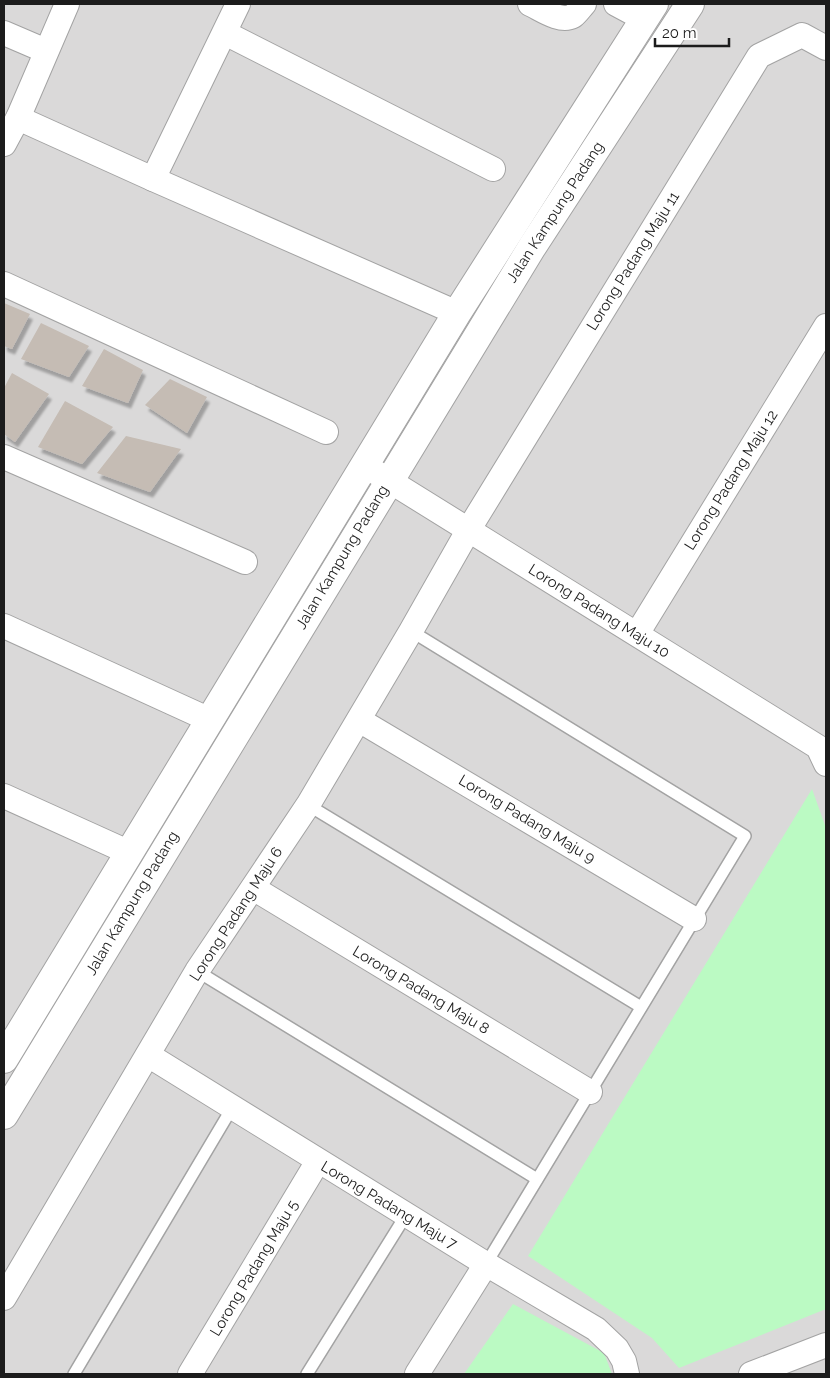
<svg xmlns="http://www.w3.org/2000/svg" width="830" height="1378" font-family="Raleway,sans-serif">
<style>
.residential{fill:#dad9d9}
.park{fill:#bbfac3}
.building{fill:#c5bcb4;filter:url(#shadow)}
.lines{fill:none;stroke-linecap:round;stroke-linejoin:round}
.service-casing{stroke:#a3a3a3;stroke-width:14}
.minor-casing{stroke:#a3a3a3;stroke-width:26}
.tertiary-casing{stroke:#a3a3a3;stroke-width:30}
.service{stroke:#fff;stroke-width:11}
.minor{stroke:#fff;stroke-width:24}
.tertiary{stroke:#fff;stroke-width:28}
.labels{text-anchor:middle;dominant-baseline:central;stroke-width:4;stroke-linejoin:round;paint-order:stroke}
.street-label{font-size:15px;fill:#1c1c1c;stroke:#fff}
</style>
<defs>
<filter id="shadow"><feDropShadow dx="3" dy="5.5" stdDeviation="1" flood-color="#0004"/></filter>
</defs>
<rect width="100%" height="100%" fill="#eeeae1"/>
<rect class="residential" x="4" y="4" width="822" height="1370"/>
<g class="park">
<polygon points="812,789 826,828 826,1309 679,1368 652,1338 528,1256"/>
<polygon points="513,1304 604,1353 612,1374 464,1374"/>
</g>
<g class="building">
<polygon points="4,303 30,314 12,349 4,346"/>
<polygon points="41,323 89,346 69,377 21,359"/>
<polygon points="104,349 143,370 128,403 82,386"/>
<polygon points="12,373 49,394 15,442 4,434 4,388"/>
<polygon points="170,379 207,397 187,433 145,405"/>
<polygon points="65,401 113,427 82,464 38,447"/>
<polygon points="126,436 181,449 150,492 97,473"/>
</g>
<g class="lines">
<defs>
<g id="service">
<polyline points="411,631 745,836 486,1264"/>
<polyline points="308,805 641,1007"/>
<polyline points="197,971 537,1179"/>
<polyline points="74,1374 232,1108"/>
<polyline points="307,1374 406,1215"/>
</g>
<g id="minor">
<path d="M530,4C541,9 560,23 573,16C577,13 581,7 584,4"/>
<polyline points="616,4 644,19"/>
<polyline points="4,33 46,51"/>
<polyline points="225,33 493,169"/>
<polyline points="18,118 153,179 457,313"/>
<polyline points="4,144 18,118 67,4"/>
<polyline points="153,179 238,4"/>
<polyline points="4,284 326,432"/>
<polyline points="4,457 245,562"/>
<polyline points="364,465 818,747 826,764"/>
<polyline points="4,626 210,720"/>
<polyline points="637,634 826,326"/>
<polyline points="359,720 694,919"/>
<polyline points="4,796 130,853"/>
<polyline points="253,888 590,1092"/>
<polyline points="148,1055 486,1264 596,1329 617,1349 624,1361 627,1374"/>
<polyline points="4,1298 197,971 308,805 411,631 469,529 759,56 802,35 826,48"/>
<polyline points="190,1374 318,1161"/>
<polyline points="417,1374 486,1264"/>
<polyline points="751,1374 826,1345"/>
</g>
<g id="tertiary">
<polyline points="4,1059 457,313 654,4"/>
<polyline points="4,1115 532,247 690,4"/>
</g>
</defs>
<use href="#service" class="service-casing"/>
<use href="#minor" class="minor-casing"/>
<use href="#tertiary" class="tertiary-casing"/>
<use href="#service" class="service"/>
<use href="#minor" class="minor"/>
<use href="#tertiary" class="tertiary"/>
</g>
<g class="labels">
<g class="street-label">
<text transform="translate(555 212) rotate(-57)">Jalan Kampung Padang</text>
<text transform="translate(633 261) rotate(-58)">Lorong Padang Maju 11</text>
<text transform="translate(731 480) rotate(-58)">Lorong Padang Maju 12</text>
<text transform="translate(342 557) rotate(-59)">Jalan Kampung Padang</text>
<text transform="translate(599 611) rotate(32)">Lorong Padang Maju 10</text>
<text transform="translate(527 819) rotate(31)">Lorong Padang Maju 9</text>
<text transform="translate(132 903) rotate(-59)">Jalan Kampung Padang</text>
<text transform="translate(236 914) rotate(-57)">Lorong Padang Maju 6</text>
<text transform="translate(421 990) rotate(31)">Lorong Padang Maju 8</text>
<text transform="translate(389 1205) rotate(31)">Lorong Padang Maju 7</text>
<text transform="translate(254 1268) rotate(-59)">Lorong Padang Maju 5</text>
</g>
</g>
<rect width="830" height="1378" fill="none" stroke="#1c1c1c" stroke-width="10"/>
<path d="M655 38v8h74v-8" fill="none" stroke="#1c1c1c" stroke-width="2.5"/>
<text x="662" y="38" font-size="15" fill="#1c1c1c" stroke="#ffffff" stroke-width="4" paint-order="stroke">20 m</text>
</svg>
